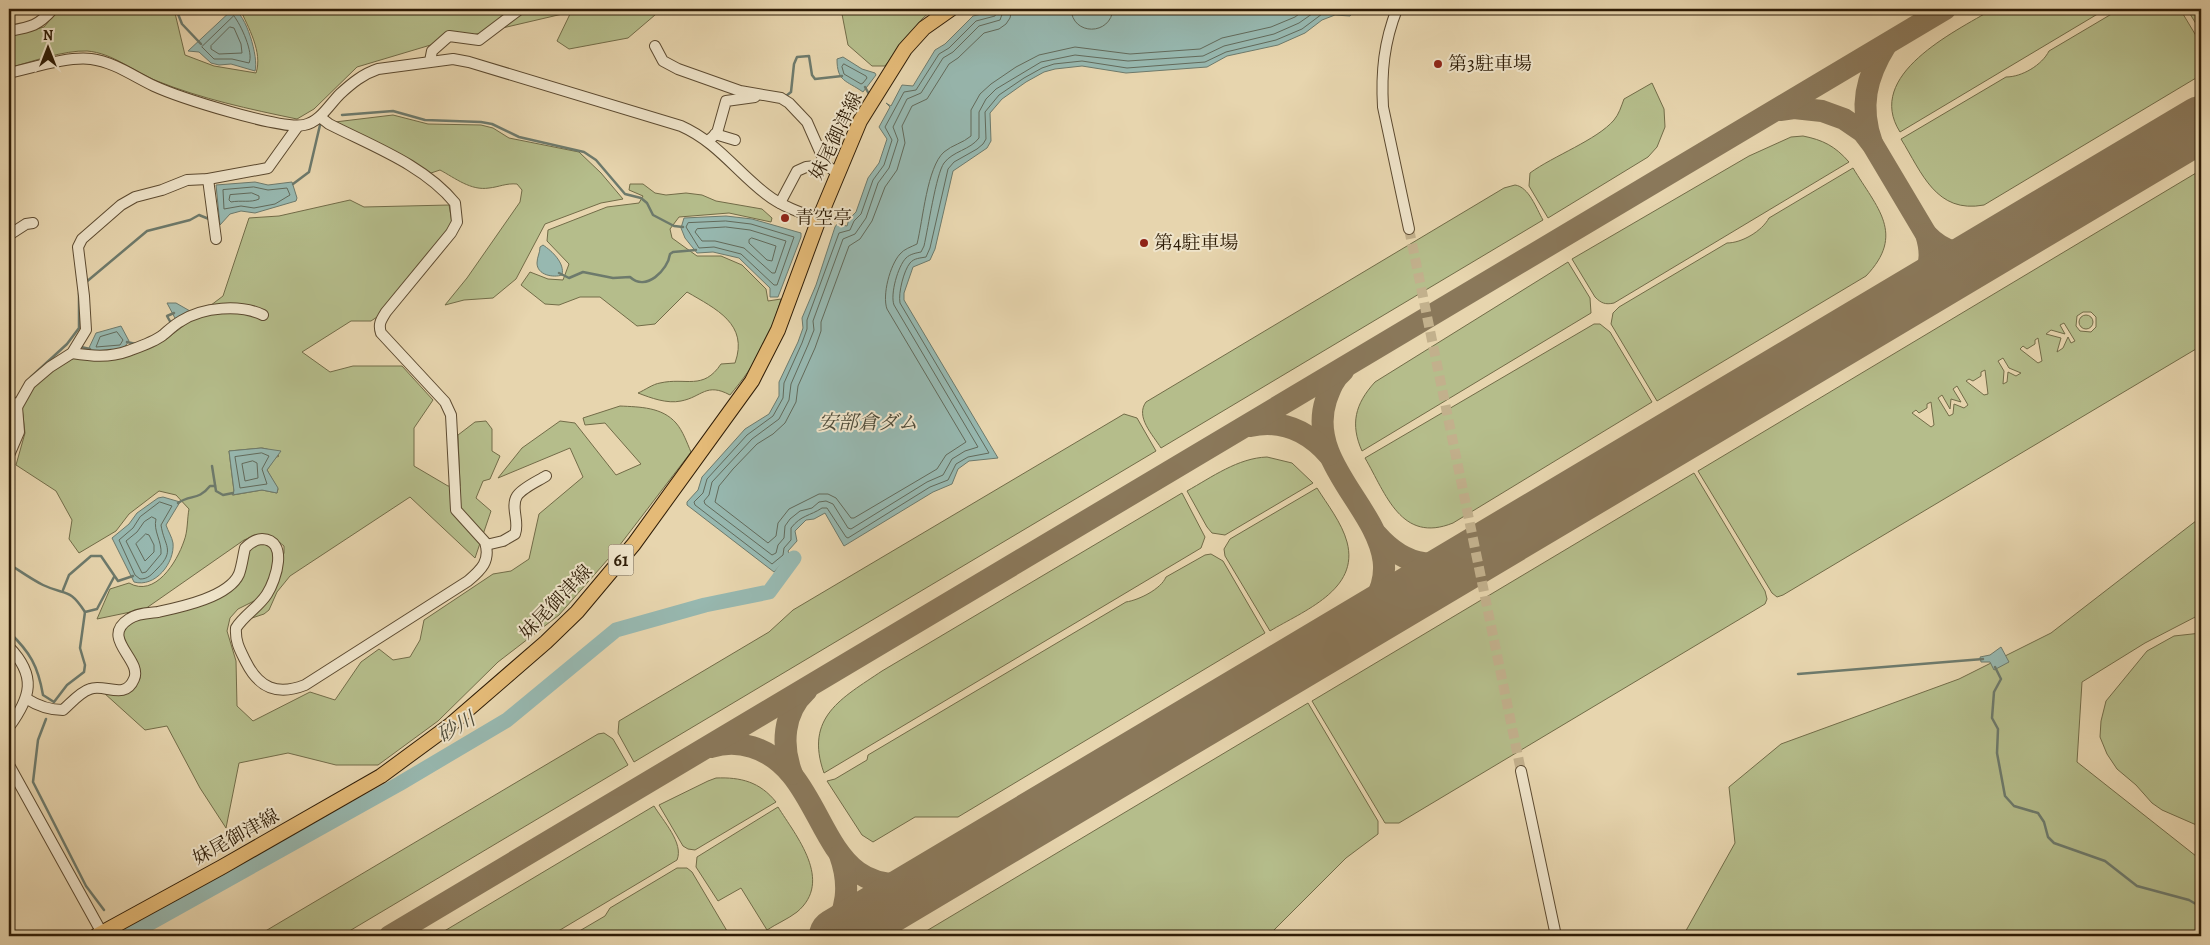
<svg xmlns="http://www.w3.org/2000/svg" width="2210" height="945" font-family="Alegreya,'Noto Serif JP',serif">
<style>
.green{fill:#b5bd8b;stroke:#726c48;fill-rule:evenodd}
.water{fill:#97b8b0;stroke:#6d7a6c}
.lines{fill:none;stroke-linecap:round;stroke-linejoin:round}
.shore{stroke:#626a5b;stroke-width:1}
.stream{stroke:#6d7a6c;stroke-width:2.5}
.river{stroke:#97b8b0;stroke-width:15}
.taxiway{stroke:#8a785a;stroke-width:22}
.runway{stroke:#8a785a;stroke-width:56}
.minor-tunnel{stroke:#c2b08c;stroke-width:10;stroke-dasharray:10 5;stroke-linecap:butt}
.minor-casing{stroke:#5c4a30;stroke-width:12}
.major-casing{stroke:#2e1c06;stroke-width:16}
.minor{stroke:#efe4ca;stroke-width:10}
.major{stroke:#e4ba77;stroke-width:14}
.poi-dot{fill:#8f2418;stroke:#efe4ca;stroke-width:2}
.labels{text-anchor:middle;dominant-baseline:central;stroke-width:4;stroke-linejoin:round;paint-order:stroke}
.shield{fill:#efe4ca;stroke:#685841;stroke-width:1}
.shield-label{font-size:18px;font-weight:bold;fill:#2e1c06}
.poi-label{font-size:19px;fill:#2e1c06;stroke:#efe4ca;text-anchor:start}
.street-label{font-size:19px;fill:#2e1c06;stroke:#efe4ca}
.water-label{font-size:20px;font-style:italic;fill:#4e4b39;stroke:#efe4ca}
</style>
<rect width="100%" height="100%" fill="#e7d5ae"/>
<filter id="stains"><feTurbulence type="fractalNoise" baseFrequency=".004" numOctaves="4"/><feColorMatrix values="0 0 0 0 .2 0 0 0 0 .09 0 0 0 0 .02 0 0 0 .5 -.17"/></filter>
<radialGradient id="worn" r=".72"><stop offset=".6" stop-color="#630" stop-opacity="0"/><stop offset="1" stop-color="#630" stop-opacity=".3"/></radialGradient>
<g class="green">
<path d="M59,9H174L185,55L214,66L256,73C263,52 248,27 240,9H662L628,38L569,49L557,41L571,12L434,44L357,67L314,109L297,119C249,109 202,99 157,81C134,72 113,53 87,51C65,50 30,62 9,68V36L44,27Z"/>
<polygon points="841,9 933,9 922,19 885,66 872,66 848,45"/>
<path d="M1993,9H2106L1900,132C1864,75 1954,32 1993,9Z"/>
<path d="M2120,9H2180L2201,44V75L1984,205C1936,214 1922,173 1901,139L2006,77C2022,77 2042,65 2049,51Z"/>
<polygon points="2187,9 2201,9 2201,32"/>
<path d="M1652,83L1664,109L1665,127L1657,147L1648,157L1548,218L1529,186L1530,173C1553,156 1597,140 1614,120C1619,114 1621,107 1624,99Z"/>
<path d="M393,115L428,124L481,125L493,128L509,138L579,152L601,173L623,199L601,203L545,224L516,279L493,298L464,300L445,305L467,278L520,202L522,190L517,184C506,183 499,187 489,188C471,191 455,178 440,170L431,173L401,156L335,122Z"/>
<path d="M1803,136C1823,140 1835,146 1849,162L1614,303C1605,305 1601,303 1595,297L1572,259L1749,156L1791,137Z"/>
<path d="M1853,168C1877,208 1906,234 1866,276L1657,401L1611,324L1613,313L1619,307L1727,243C1742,243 1762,231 1769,218Z"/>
<path d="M2201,170V346L1783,595L1777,597L1772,593L1698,471ZM2083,312H2091L2096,317V327L2091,332L2080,331L2076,326L2077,316ZM2064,323L2075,341L2071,343L2068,337L2063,348L2057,352L2061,338L2046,334L2051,330L2065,334L2060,325ZM2038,338L2042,361L2038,363L2020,349L2023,346L2027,349L2035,344V340ZM2003,358L2009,368L2021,373L2016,376L2008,372L2007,382L2003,384L2004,371L1998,361ZM1985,370L1988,394L1984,395L1966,381L1969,379L1973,381L1981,376V372ZM1957,386L1968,405L1964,408L1954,404L1953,414L1949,416L1938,398L1942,395L1950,409L1951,399L1961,402L1953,389ZM1931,402L1934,425L1931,427L1912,413L1916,410L1919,413L1927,408V404Z"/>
<path d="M630,184H643L655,193L666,195L686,193L702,195L716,201L762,209L772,218L771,222L729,213L679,217L670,229L672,238L697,256H721L742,265L766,289L768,301L781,299C770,339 756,364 730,395C706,382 702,397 681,401C667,404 651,398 638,393C645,390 653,384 660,383C686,377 703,391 721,364L735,363C749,324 716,309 687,292L655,324L637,326L600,297H580L559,305L545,304L521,285L530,272L548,279L563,280L569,264L547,241L548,230L607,207L639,203L643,196L629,190Z"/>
<path d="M1515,185C1529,187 1536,208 1543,220L1161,448C1153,435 1135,417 1146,402L1504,188Z"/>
<path d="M350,200L364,207L449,205L452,222L446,233L380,315L371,321H351L302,352L330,372L353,366H402L433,400L414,428V466L448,486H460L458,435L475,422L486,421L492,429V451L500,456L490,479L483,481L476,498L491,511L475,558L410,497L290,576L277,592L269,610L264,614L246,620L259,608L284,553V546C270,534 261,533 244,540L145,609L97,619L110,589L129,583C155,598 177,562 184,541C188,531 187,519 189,509L176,495L159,491L129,514L116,531L79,553L69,539L72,520L56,491L16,465L25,433L22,407L35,384L52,371L74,358L165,340L223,296L249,218L279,216ZM262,448L267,449L279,456L275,458L267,470L278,489L277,493L262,490L233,495L234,491L229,451Z"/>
<path d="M1568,262L1590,298L1591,313L1362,451C1350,424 1355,404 1375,382Z"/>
<circle cx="2086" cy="322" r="7"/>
<path d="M1594,324H1600L1610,332L1652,402L1453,523C1401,544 1386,494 1365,458Z"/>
<path d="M620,406C640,407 662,407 676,423C683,431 687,443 691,452L616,550L559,615L498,662L438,721L378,765H336L288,753L239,763L226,828L200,788L167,726L145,730L104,693L134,683L122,633L130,621L230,588L247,550L264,542L275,552L269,583L258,599L238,609L230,618L227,631L236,661L237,706L253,721L310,692L335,700L361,662L379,649L393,660L410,657L420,640L424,620L493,574L511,571L529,559L539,514L583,477L570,448L498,478L522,448L560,421L575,423L616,475L641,464L605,423L585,425L583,418Z"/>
<polygon points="1124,414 1137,418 1156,451 634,762 618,733 619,721 769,632 793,610"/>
<path d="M1267,457L1292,463L1313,483L1225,535L1212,533L1207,527L1187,491C1212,477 1238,458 1267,457Z"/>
<polygon points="1694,473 1765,591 1767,599 1765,604 1399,823 1385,823 1312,701"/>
<path d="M1317,488C1327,504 1342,523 1347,542C1360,590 1303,611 1270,631L1225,556L1224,549L1230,539Z"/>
<path d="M1182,493L1205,537L1201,548L824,773C804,717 842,698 882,671Z"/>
<polygon points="2201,517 2201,614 2145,643 2082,682 2077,762 2201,860 2201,936 1683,936 1735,843 1729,787 1781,744 1959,679 2051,633"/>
<path d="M1211,554L1223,561L1265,633L958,817H915L873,842L862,835L827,781L835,779L867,760L868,755L1126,602C1139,600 1161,589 1166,577L1205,555Z"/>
<polygon points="2201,633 2201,827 2162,810 2152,803 2136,785 2117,769 2107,754 2100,737 2101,721 2106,701 2147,651 2174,636"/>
<polygon points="1308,703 1378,821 1378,834 1346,858 1268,936 918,936"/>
<polygon points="604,733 613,739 628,765 341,936 257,936 598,734"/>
<path d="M716,778C741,777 760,782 776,802L695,850L688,849L683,846L659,805L708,781Z"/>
<path d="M654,806C663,821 684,843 677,860L550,936H436Z"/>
<path d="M778,807C796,836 834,881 797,912C788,919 776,924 767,930L741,888L718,901L696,867L697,857Z"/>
<polygon points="677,868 687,868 692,872 730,936 564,936 576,933 605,916 610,908"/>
</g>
<g class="water">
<path d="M233,9C246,13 259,58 255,71L231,64L219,65L211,63L199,52L188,51Z"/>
<polygon points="1003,9 1082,9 1091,11 1109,9 1355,9 1350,16 1335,15 1322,20 1305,33 1278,45 1227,56 1207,67 1126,73 1082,66 1055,69 1044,72 1026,82 1002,99 990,113 991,141 987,148 953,171 935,249 930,260 913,267 904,293 904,300 998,458 969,461 958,469 952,484 933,492 844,546 825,513 814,519 806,520 795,531 797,541 788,551 790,555 774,572 687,505 687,502 698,490 702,477 745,429 769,414 779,396 779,382 798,342 803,328 802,318 816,285 835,227 837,224 847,226 849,219 856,212 868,178 879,163 887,139 879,127 890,107 886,103 891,106 902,85 913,86 935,50 945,44 973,16"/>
<path d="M843,57L862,69L875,73L876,75L863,92C846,80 837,82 837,59Z"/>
<polygon points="255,182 268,185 292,182 297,198 296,201 255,213 241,211 230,214 220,225 216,185"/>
<polygon points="726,216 752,219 801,233 801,237 778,297 770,297 770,288 739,258 713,252 697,253 685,238 681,228 684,218"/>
<path d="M543,245C552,251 565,263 562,275C553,278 537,275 537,263C537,257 540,253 540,247Z"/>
<polygon points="167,303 176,303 190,311 176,320"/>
<polygon points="121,326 129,341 123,349 92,352 88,350 96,333"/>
<polygon points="261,448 281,451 267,470 278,488 277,493 262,490 232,495 234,491 229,451"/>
<path d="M163,497L180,502L166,525C168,531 172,537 173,543C175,563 155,588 134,582L112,538L129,524L137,513L158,498Z"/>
<polygon points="2001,647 2009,662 1994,670 1990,662 1981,662 1980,657 1990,655"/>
</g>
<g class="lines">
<g class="shore">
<path d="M998,9L995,16L976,21L949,48L939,54L916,90L904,92L885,127L892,140L884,165L873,180L861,214L854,221L850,230L839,233L807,320V329L802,343L784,383L783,398L773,416L747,435L707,479L703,493L694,502L695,505L772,564L783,555L784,548L791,540V528C801,515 810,516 822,508H827L846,537L848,538L930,487L948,480L956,464L968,457L989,453L900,303C898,293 904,270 910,263C914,258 921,258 926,257L930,248L948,169L954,162L977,149L983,144L986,139L985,112L999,95L1024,78L1042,68L1054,64L1082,61L1127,68L1205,62L1226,52L1276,40L1302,29L1322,14L1333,10L1347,11L1349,9"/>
<path d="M1004,9L1000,20L979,26L953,52L943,58L921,93L907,99L893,127L898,140L889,168L878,183L866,218L855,234L843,239L813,321L814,330L808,345L791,384L789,400L779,419L752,439L712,482L709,495L704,501L705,504L772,555L776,553L778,545L784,538L785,526L790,519L800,511L812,508L819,502L826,501L833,504L848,528L851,529L927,482L943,475L952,459L965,451L978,447L894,305C890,294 898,266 906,258C910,254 916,253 921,252L924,246C928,229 936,174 944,163C953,151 970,150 979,138V112L986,99L996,89L1041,62L1075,55L1128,61L1203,56L1224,46L1274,34L1299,23L1319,9"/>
<path d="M1012,9L1010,18L1006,24L999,29L984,33L958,58L949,64L927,99L912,106L902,126L905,143L897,170L885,187L872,221L860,239L849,246L821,322V331L815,348L798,386L796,402L785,423L773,434L757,444L733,469L719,486L715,502L768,543L776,536L778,523L789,509L819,494H828L836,498L851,518H854L937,469L946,455L966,442L887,309C882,295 890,265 900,254C904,249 911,247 917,244C923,220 927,167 944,152C952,145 963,143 971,136V110L980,94L991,84L1016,67L1039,55L1075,47L1130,54L1200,49L1222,38L1271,27L1295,17L1306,9"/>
<path d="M1071,9C1072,36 1111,36 1113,9"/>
<path d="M234,16C241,25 254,53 249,63L232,59H214L202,47Z"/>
<polygon points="230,27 234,28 241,44 242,53 219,54 211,49 211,46"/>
<polygon points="844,64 866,76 867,78 863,83 861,84 844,74 842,67"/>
<polygon points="254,187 268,190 287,188 290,195 275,204 254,208 241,206 224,209 223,190"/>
<path d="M252,193L259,196V199C251,203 241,200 231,202L229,200L230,195Z"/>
<polygon points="726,221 751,224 794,237 777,285 774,285 741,254 714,247 699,248 686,227 688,223"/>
<polygon points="726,227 750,230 786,241 775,273 772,273 744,248 715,241 702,241 695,232 697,229"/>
<polygon points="752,238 776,246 772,261 767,260 749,243 749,240"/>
<polygon points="117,332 123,340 120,345 96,347 100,337"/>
<polygon points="262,453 269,456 262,469 267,484 240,488 235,457"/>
<polygon points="253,461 257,463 258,478 245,481 242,464"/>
<path d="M160,502L172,506L161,525C164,546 176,550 157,569C151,575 148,579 140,579L135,575L119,540L133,528L140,517Z"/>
<path d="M152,517L156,519C153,531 162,541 161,554L146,572L142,573L126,541L137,532L144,522Z"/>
<polygon points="146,534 149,535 154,545 154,552 145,561 136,544"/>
</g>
<g class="stream">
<polyline points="176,9 182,24 201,44"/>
<polyline points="865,87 869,94"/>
<polyline points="786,96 791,92 794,64 797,57 809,56 812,75 815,79 842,76"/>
<polyline points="342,115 393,111 425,120 481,122 492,124 519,137 584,152 596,160 625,194 641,198 647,203 653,215 674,226 683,227"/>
<polyline points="293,184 309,172 320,125"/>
<path d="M559,273L569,278L583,272L613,278L630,277C646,292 668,270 670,254L673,252L696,250"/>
<polyline points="85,283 147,231 190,220 199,215 209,219"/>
<polyline points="171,323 167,316 174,313"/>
<polyline points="127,342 136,344"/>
<polyline points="81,347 90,349"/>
<polyline points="31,377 67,344 79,328 79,293"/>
<polyline points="212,466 216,491 223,495 233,493"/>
<path d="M178,503C191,494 198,501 210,486H215"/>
<path d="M9,564C20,571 31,579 43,585C66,596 69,587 85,612"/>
<polyline points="63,590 69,575 91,556 101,556 118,581 133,576"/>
<path d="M9,632C30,652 38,666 43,695L54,702L67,685L84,672L85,665L80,648L85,612L97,609L114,577"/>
<polyline points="1995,667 2001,679 1994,692 1992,718 1998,729 1997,753 2005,796 2014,806 2038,813 2044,822 2048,837 2054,843 2105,861 2137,886 2189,900 2201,907"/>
<polyline points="1798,674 1983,659"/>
<polyline points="46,719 38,740 33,782 86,886 104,910"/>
<polyline points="124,935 126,936"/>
</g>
<polyline class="river" points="127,936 399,784 507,720 616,630 705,605 769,592 794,558"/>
<g class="taxiway">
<path d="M1780,110L1794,108L1822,111L1844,119L1863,132L1873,145L1926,234C1936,265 1925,284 1901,303"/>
<path d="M1872,143C1859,107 1866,77 1886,45"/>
<path d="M1926,234C1944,253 1963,257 1988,250"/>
<path d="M1343,371C1334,378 1330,389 1326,400C1298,486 1450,542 1349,632"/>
<path d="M1250,426C1282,419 1308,431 1329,455"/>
<path d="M1377,535C1407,569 1438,570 1479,554"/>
<path d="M711,747C724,743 739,743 752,747C835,772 812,916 934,878"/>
<path d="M792,774C781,746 783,712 806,691"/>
<polyline points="390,936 1945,9"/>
<path d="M828,936C849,913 850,883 840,855"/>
</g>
<polyline class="runway" points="837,936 2201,124"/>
<polyline class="minor-tunnel" points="1409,229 1521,771"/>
<defs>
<g id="minor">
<path d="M1397,9C1384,42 1381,72 1383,107L1409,229"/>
<path d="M9,31C31,27 38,26 53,9"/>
<polyline points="655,46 663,61 678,69 740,91 781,98 789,103 807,122 826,165 837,173"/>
<polyline points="430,61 432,51 449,36 479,40 520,9"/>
<path d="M9,73C32,68 68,56 91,59C114,62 133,76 154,86C178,97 280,130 304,125C320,122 329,105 340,94C352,83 363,74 378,69L453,59L469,62L681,126C717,142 736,171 766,194C781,206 801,213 819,219"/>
<polyline points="715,134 735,140"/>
<polyline points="708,141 717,133 726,101 755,97"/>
<polyline points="208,179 216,239"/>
<polyline points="780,203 797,171 806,167 826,165"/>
<polyline points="9,235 26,224 33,223"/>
<polyline points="9,282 9,306"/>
<path d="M72,353C91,356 109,358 128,351C139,347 154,342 163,335C169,330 175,324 181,321C203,307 240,304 263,315"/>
<polyline points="9,399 17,407 19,432 9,455"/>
<polyline points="17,407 30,384 50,367 72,353 86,330 84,296 78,247 82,239 121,205 135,197 162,190 187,180 208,179 268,168 298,126"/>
<path d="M486,545L503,541L515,534C520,522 510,507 517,496C522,488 538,481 546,476"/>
<path d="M9,647C37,676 31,697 9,727"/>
<path d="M27,699C38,706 49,710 63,710C71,703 80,692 90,689C104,683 125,701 134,679C143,660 99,638 129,619C137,613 150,613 158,612C181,607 229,597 239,574C242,566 243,556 245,548C250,543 255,539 262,539C289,540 276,580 267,594C259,607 244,615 236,628C235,642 240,650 246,662C259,688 277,696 305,685L468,581C481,570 491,561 485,542L456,510L451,415L445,402L381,333C378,324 381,320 386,312L451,233L457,222L455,203C424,165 372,146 329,124L320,117"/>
<polyline points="9,765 102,933"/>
<polyline points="1521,771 1556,936"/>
</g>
<polyline id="major" points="96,936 222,867 381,776 449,726 546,642 577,612 634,544 752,381 778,330 819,219 860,121 905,49 924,28 951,9"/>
</defs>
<use href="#minor" class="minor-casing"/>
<use href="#major" class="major-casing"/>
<use href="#minor" class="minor"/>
<use href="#major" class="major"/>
</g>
<g class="poi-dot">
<circle cx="1438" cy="64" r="5"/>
<circle cx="785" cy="218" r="5"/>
<circle cx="1144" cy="243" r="5"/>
</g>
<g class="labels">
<rect class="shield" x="608.5" y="544.5" width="25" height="31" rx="4"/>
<g class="shield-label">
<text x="621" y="560">61</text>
</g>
<g class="poi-label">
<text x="1448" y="64">第3駐車場</text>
<text x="795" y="218">青空亭</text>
<text x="1154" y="243">第4駐車場</text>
</g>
<g class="street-label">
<text transform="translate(836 136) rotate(-64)">妹尾御津線</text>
<text transform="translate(556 602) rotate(-46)">妹尾御津線</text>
<text transform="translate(236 837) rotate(-29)">妹尾御津線</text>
</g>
<g class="water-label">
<text x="868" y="422">安部倉ダム</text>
<text transform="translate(456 727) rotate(-30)">砂川</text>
</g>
</g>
<rect width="2210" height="945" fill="none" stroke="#e7d5ae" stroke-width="30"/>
<rect x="10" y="10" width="2190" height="925" fill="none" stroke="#2e1c06" stroke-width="2.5"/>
<rect x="15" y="15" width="2180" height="915" fill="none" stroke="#2e1c06"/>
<g transform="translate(48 48)" stroke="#efe4ca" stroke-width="4" paint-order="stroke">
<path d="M0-4L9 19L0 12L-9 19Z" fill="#2e1c06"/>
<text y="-8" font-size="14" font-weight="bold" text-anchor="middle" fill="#2e1c06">N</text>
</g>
<rect width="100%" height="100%" filter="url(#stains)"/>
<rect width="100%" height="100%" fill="url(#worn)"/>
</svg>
